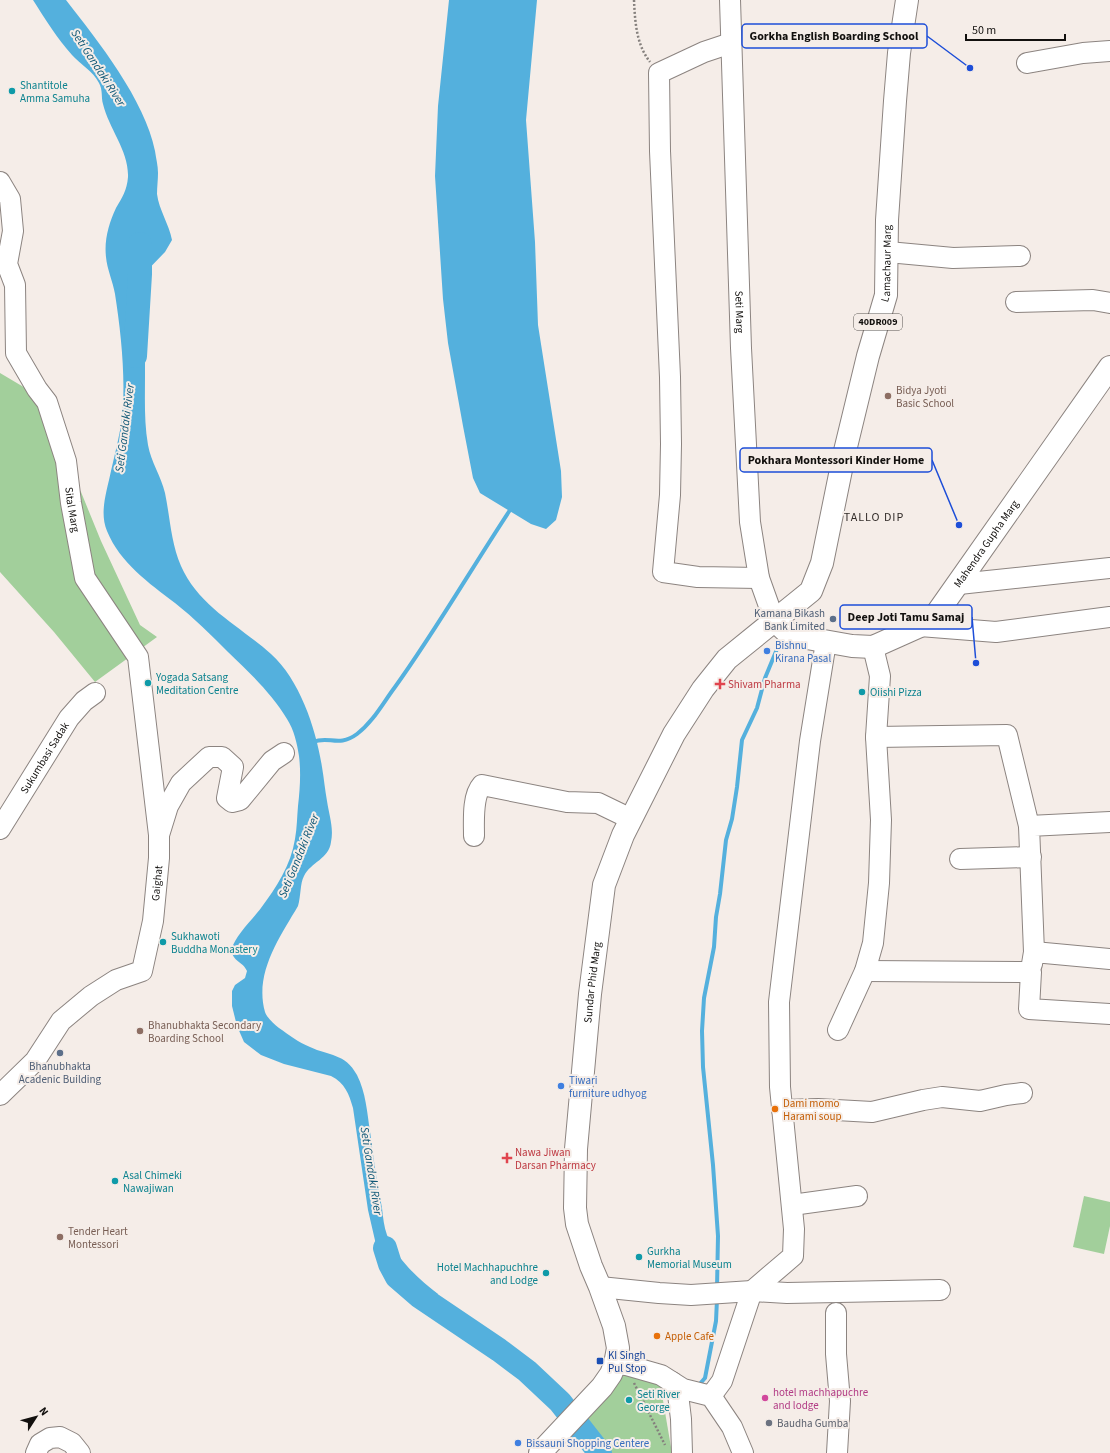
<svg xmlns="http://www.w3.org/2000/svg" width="1110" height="1453" font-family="'Source Sans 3',sans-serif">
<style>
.green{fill:#a2cf9b}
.water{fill:#54b0dd}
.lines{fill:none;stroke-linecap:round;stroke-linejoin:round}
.stream{stroke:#54b0dd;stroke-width:4}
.river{stroke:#54b0dd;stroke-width:24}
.minor-casing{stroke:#8c8480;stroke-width:22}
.major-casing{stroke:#8c8480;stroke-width:24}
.path{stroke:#85807d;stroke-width:2.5;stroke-dasharray:2 2;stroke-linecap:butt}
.minor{stroke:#fff;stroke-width:20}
.major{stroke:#fff;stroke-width:22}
.culture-dot{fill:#0f9aa8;stroke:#f5ede8;stroke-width:1.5}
.education-dot{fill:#8d6e63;stroke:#f5ede8;stroke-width:1.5}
.service-dot{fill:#5c6f8a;stroke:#f5ede8;stroke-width:1.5}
.shop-dot{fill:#3f7fe0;stroke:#f5ede8;stroke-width:1.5}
.health-dot{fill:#e0444e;stroke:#f5ede8;stroke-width:1.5}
.food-dot{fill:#e8710a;stroke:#f5ede8;stroke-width:1.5}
.transit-dot{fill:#1a4fb4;stroke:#f5ede8;stroke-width:1.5}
.hotel-dot{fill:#d1479c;stroke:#f5ede8;stroke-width:1.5}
.worship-dot{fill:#6b7280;stroke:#f5ede8;stroke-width:1.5}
.labels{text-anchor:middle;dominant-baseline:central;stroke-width:4;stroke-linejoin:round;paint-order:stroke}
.shield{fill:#f5ede8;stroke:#56524f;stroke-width:1}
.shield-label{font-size:10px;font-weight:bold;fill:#12100e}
.culture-label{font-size:11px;fill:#0d838f;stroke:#f5ede8;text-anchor:start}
.street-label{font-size:11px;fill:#12100e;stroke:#f5ede8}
.education-label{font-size:11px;fill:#785e54;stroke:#f5ede8;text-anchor:start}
.service-label{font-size:11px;fill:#4e5e75;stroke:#f5ede8;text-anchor:end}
.shop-label{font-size:11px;fill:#366cbe;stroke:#f5ede8;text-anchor:start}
.health-label{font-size:11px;fill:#be3a42;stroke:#f5ede8;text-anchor:start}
.food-label{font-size:11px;fill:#c56008;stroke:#f5ede8;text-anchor:start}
.transit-label{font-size:11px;fill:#164399;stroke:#f5ede8;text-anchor:start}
.hotel-label{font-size:11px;fill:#b23c85;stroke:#f5ede8;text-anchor:start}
.worship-label{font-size:11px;fill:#5b616d;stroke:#f5ede8;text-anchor:start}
.water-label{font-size:12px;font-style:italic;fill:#0f5877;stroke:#f5ede8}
.neighbourhood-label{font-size:12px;letter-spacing:1px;fill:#322c29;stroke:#f5ede8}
.leader{fill:none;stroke:#1d4ed8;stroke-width:1.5}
.callout-dot{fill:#1d4ed8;stroke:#f5ede8;stroke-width:1.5}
.callout{fill:#f5ede8;stroke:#1d4ed8;stroke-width:1.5}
.callout-label{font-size:12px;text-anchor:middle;font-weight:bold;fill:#12100e}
</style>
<rect width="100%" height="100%" fill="#f5ede8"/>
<g class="green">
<polygon points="0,373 32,392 58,458 81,492 101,541 140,625 157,637 95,682 54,632 0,572"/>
<polygon points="1084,1196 1110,1202 1110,1226 1104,1254 1073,1247"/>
<polygon points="621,1365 659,1377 672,1453 603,1453 578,1423"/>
</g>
<g class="water">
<path d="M33,0H66C98,41 145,100 155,151C156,158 158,166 158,173C158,180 157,187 157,194C159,210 169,224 172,240L165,252L135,283L132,289V296C135,316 142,336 145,356C145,363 145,370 145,376C145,399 144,422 148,445C151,462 161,476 165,493C170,517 171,543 181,566C199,607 240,626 271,654C300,680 316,729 322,767C324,779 325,790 327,801C329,815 334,828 331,842C329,859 311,862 304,876C300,883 301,896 298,906C280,937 254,973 265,1012C267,1018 274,1024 279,1028C289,1035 298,1042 310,1047C329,1056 345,1053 357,1075C366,1093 367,1112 370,1131C373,1157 377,1183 382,1208C383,1217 384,1227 387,1235C396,1258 418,1279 438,1294L433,1303L388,1271L382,1265L377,1249L368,1210L353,1108C349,1094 345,1083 331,1076L284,1064L261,1055L244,1042L237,1026L232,1006V991L235,985L245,978L247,971C243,961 231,961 232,949C234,937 253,919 261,908C276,888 291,865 295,839C297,828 297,817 298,806C300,789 301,772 299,756C297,743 294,730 287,719C272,694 249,672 228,652C211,635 194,618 175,603C149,583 120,563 107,531C99,512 107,491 111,471C115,453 120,435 122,417C126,379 121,332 115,294C113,282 107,269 106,257C104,240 109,223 116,208C122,198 127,190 128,177C129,151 109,129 103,104C101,97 103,90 99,83C93,71 80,64 72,55C57,38 45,19 33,0Z"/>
<polygon points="449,0 537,0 526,120 535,242 538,325 561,471 562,497 556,520 546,529 531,524 480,493 473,478 463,426 448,343 443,299 435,176 438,106"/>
</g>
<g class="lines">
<g class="stream">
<path d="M313,742C329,735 338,748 357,734C373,722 383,703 395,687C436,630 471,569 510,510"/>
<polyline points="717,1288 718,1236 713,1165 703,1067 702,1031 704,998 714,947 716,917 720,894 726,840 732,819 737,787 742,740 757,708 765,678 777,649"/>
<polyline points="698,1386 705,1378 716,1321 717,1299"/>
</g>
<g class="river">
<polyline points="135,356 140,274 140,244"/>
<polyline points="385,1248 390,1264 397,1277 419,1296 499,1350 527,1371 560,1402 600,1453"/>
</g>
<defs>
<g id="minor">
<path id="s1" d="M730,0L741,348L750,522L759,578L774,620"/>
<polyline points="731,43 704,52 659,73 660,151 670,377 671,444 670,495 663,572 698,577 759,578"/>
<polyline points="1027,63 1083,53 1110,51"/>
<path id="s2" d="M0,182L10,199L13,231L7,264L15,285L16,353L37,389L47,402L66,461L71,503L85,578L138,657L159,835"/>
<polyline points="888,252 953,258 1020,256"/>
<polyline points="1016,302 1093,300 1110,303"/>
<polyline points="959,584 1110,568"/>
<polyline points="920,626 996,632 1110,617"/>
<polyline points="876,737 1007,735 1029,826"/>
<path id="s3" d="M0,829L69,718L84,701L95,693"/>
<path d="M474,836C474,821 472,796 482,785L567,802L598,803L631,819"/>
<polyline points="960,859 1031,857"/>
<polyline points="1034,952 1029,826 1110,822"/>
<polyline points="1032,964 1034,952 1110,959"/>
<polyline points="865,971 1031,972 1029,1009 1110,1014"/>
<polyline points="838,1030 865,971 873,943 879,883 881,820 876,737 880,676 873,647"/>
<path id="s4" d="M0,1095L35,1061L61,1021L91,996L116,980L142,971L153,921L159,858V835L168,806L181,783L209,757H222L233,767L227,798L232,802L240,800L272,761L284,753"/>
<polyline points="782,1110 818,1109 872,1112 923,1100 942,1097 980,1101 1006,1095 1022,1093"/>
<polyline points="792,1205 857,1196"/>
<polyline points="600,1287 659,1293 691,1295 752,1291 787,1293 940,1290"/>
<polyline points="836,1313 836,1354 840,1401 837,1453"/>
<polyline points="615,1364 626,1365 661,1375 683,1389 711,1396 732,1427 743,1453"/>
<polyline points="672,1382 678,1394 681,1419 682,1453"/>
<polyline points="711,1396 722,1381 752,1291 793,1256 794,1229 780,1087 779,1002 810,741 826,642"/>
<polyline points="36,1453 40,1444 50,1438 60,1437 72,1443 80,1453"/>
</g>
<g id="major">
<path id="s5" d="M774,620L790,635L852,646L873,647L920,626L935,616L1110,367"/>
<path id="s6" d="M540,1453L602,1387L611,1374L615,1364L618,1348L614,1326L600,1287L591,1266L577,1224L575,1208L576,1149L590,994L604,885L623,835L674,734L703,689L727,659L811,591L822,563L844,455L868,356L886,295L887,220L895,101L899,53L907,0"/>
</g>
</defs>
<use href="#minor" class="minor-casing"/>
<use href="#major" class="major-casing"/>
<g class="path">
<path d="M634,0C635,21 636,44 650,62"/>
<polyline points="634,1383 665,1445"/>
</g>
<use href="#minor" class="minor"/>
<use href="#major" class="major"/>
</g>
<g class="culture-dot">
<circle cx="12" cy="91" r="4"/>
<circle cx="148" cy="683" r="4"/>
<circle cx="862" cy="692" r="4"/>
<circle cx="163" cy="942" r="4"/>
<circle cx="115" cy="1181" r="4"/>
<circle cx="639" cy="1257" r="4"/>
<circle cx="546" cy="1273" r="4"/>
<circle cx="629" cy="1400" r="4"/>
</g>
<g class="education-dot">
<circle cx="888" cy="396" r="4"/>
<circle cx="140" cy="1031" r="4"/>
<circle cx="60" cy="1237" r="4"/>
</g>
<g class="service-dot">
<circle cx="833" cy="619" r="4"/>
<circle cx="60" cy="1053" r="4"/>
</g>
<g class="shop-dot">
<circle cx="767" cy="651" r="4"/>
<circle cx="561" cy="1086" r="4"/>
<circle cx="518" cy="1443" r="4"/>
</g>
<g class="health-dot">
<path d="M718 678h4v4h4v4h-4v4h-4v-4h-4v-4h4z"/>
<path d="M505 1152h4v4h4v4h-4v4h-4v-4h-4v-4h4z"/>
</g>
<g class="food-dot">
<circle cx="775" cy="1109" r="4"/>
<circle cx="657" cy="1336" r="4"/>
</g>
<rect class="transit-dot" x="596" y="1357" width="8" height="8" rx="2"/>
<circle class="hotel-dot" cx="765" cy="1398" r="4"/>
<circle class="worship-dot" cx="769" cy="1423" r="4"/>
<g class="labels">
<rect class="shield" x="854" y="314" width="48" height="16" rx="3"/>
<g class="shield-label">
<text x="878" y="322">40DR009</text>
</g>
<g class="culture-label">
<text x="20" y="85">Shantitole<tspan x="20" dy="13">Amma Samuha</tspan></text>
<text x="156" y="677">Yogada Satsang<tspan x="156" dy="13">Meditation Centre</tspan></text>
<text x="870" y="692">Oiishi Pizza</text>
<text x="171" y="936">Sukhawoti<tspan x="171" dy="13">Buddha Monastery</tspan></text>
<text x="123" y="1175">Asal Chimeki<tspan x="123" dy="13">Nawajiwan</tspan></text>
<text x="647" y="1251">Gurkha<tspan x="647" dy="13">Memorial Museum</tspan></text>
<text x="538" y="1267" text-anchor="end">Hotel Machhapuchhre<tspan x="538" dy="13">and Lodge</tspan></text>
<text x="637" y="1394">Seti River<tspan x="637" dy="13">George</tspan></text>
</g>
<g class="street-label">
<text stroke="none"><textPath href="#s6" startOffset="1309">Lamachaur Marg</textPath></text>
<text stroke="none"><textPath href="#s1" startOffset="312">Seti Marg</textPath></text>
<text stroke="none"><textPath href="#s2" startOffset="345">Sital Marg</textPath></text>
<text stroke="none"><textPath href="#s5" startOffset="264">Mahendra Gupha Marg</textPath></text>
<text stroke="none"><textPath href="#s3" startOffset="84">Sukumbasi Sadak</textPath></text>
<text stroke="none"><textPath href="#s4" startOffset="282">Gaighat</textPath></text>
<text stroke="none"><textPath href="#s6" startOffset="507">Sundar Phid Marg</textPath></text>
</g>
<g class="education-label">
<text x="896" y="390">Bidya Jyoti<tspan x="896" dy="13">Basic School</tspan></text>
<text x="148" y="1025">Bhanubhakta Secondary<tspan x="148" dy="13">Boarding School</tspan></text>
<text x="68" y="1231">Tender Heart<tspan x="68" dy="13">Montessori</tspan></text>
</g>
<g class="service-label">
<text x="825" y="613">Kamana Bikash<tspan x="825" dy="13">Bank Limited</tspan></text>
<text x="60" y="1066" text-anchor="middle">Bhanubhakta<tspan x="60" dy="13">Acadenic Building</tspan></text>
</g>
<g class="shop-label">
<text x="775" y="645">Bishnu<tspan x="775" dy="13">Kirana Pasal</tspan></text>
<text x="569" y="1080">Tiwari<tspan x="569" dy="13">furniture udhyog</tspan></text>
<text x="526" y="1443">Bissauni Shopping Centere</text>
</g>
<g class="health-label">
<text x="728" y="684">Shivam Pharma</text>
<text x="515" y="1152">Nawa Jiwan<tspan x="515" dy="13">Darsan Pharmacy</tspan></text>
</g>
<g class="food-label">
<text x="783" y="1103">Dami momo<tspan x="783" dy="13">Harami soup</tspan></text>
<text x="665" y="1336">Apple Cafe</text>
</g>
<g class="transit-label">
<text x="608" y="1355">KI Singh<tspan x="608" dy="13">Pul Stop</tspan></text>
</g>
<g class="hotel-label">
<text x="773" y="1392">hotel machhapuchre<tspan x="773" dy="13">and lodge</tspan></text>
</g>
<g class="worship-label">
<text x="777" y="1423">Baudha Gumba</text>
</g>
<g class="water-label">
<text transform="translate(98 68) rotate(57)">Seti Gandaki River</text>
<text transform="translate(125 428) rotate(-83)">Seti Gandaki River</text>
<text transform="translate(299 856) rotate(-68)">Seti Gandaki River</text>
<text transform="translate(371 1171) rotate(81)">Seti Gandaki River</text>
</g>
<g class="neighbourhood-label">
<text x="874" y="517">TALLO DIP</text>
</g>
</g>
<path class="leader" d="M970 68L927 36M959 525L932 460M976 663L972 617"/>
<g class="callout-dot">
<circle cx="970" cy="68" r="4"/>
<circle cx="959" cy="525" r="4"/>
<circle cx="976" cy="663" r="4"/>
</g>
<g class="callout">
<rect x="742" y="24" width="185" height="24" rx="4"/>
<rect x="740" y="448" width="192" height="24" rx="4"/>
<rect x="840" y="605" width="132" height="24" rx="4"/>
</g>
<g class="callout-label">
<text x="834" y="40">Gorkha English Boarding School</text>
<text x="836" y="464">Pokhara Montessori Kinder Home</text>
<text x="906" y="621">Deep Joti Tamu Samaj</text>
</g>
<g transform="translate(36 1417) rotate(54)" stroke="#f5ede8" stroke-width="3" paint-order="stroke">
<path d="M0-3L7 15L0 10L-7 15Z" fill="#12100e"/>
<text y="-6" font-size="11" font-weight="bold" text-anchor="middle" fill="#12100e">N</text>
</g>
<path d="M966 34v6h99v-6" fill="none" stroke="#12100e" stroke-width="2"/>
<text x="972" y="34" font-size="12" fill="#12100e" stroke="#f5ede8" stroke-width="3" paint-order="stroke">50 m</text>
</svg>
